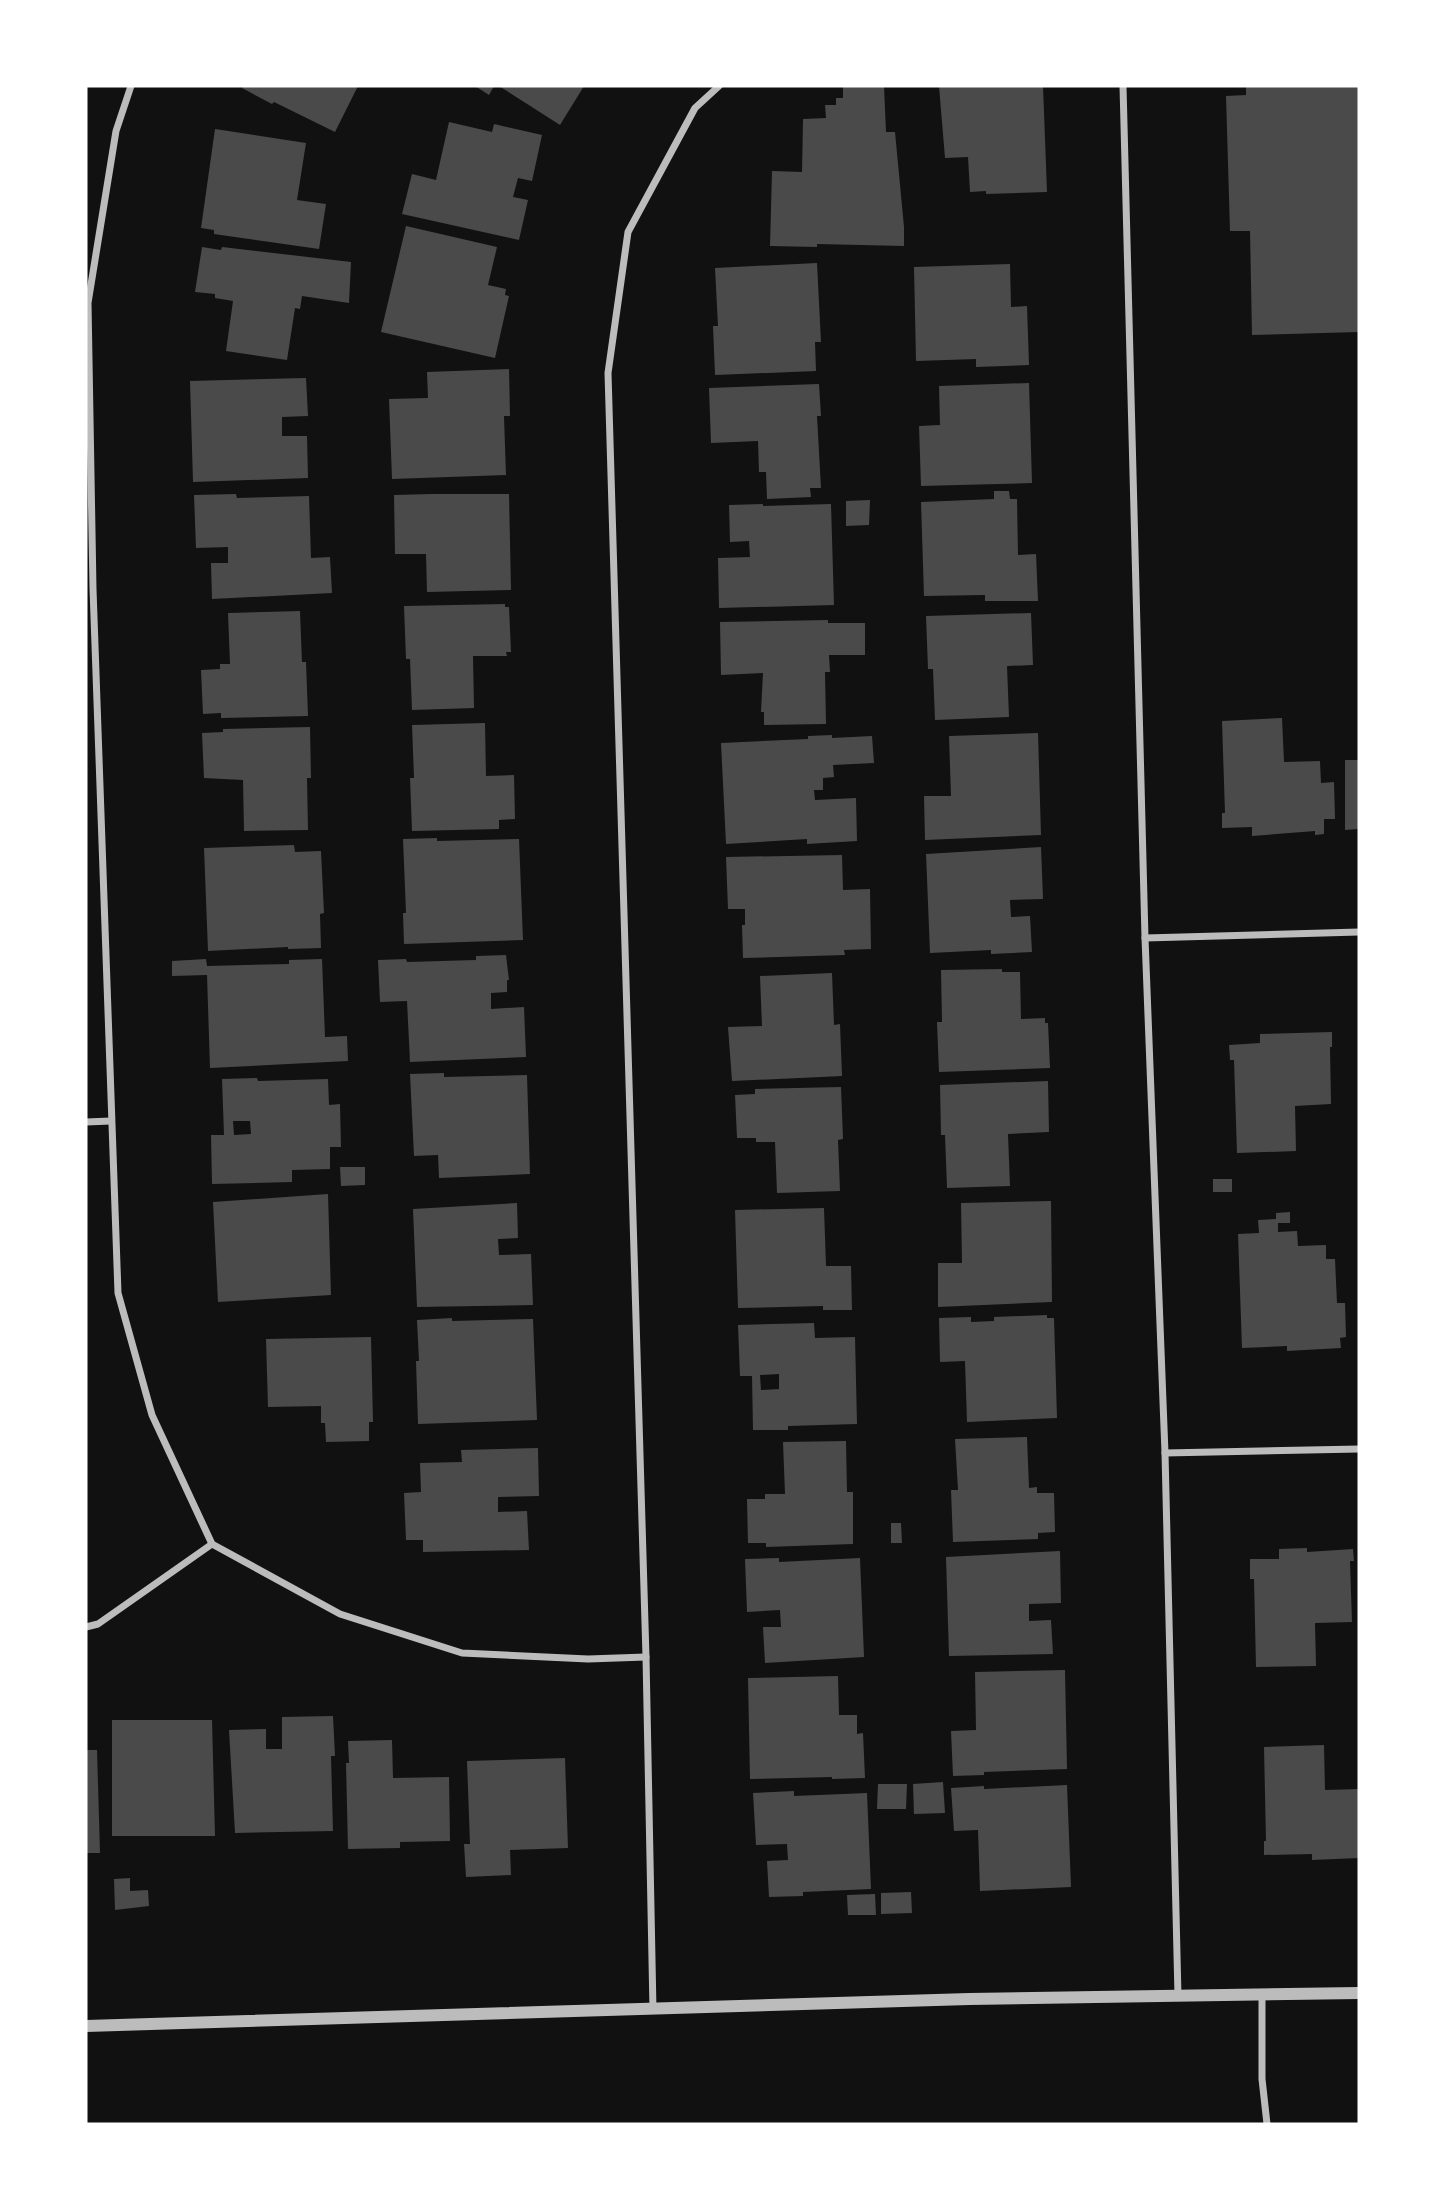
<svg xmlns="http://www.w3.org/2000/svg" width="1445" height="2210" font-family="'Fira Sans Condensed',sans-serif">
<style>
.building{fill:#4a4a4a;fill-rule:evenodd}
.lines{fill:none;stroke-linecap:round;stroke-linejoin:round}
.minor{stroke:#bcbcbc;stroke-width:7}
.tertiary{stroke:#bcbcbc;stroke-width:12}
</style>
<rect width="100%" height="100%" fill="#111"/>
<g class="building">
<polygon points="243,86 358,86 335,132 274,102 272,104 242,88"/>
<polygon points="475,86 494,86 489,95"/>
<polygon points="499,86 584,86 560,125"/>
<polygon points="843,86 884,86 886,132 895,132 904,227 904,246 817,244 817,247 770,246 772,171 802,172 803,119 826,118 825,105 836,105 836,98 843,98"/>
<polygon points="939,86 1043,86 1047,192 986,194 986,191 970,192 968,157 945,158"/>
<polygon points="1246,86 1359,86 1359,332 1252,335 1250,231 1230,231 1226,96 1246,95"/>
<polygon points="449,122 492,132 494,124 542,135 532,181 518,178 513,197 528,200 519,240 402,214 412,174 436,180"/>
<polygon points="215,129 306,143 297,200 326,204 319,249 214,234 214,230 201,228"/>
<polygon points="406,226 497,247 488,285 506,289 505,295 509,296 495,358 381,332"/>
<polygon points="202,247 221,250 222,247 351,262 349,303 302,296 300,309 295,308 287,360 226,351 233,301 215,298 215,294 195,292"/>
<polygon points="817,263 821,342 815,342 816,371 715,375 713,326 718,326 715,268"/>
<polygon points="1010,264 1011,307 1027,306 1029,365 976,367 976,359 916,361 914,267"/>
<polygon points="509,369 510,416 504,416 506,475 392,479 389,399 428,398 427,372"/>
<polygon points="306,378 308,416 282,417 282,436 307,436 308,478 193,482 190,381"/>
<polygon points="1029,383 1032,483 921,486 919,426 940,425 939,386"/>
<polygon points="819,384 821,416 817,416 821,488 810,488 811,497 767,499 766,472 759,472 758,441 711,443 709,388"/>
<polygon points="994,491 1009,491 1010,499 1017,499 1018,555 1036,554 1038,601 985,601 985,595 924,596 921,502 994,499"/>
<polygon points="236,494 237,498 309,496 311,558 330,557 332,593 212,599 211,563 228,563 228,547 196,548 194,495"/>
<polygon points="432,494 509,494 511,590 427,592 426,554 395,554 394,495"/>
<polygon points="870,500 869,525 846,526 846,501"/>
<polygon points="763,504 763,506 831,504 834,605 719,608 718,558 750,557 749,541 730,542 729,505"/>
<polygon points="505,604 505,607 509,607 511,652 506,652 507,656 473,656 474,708 412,710 410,659 406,659 404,606"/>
<polygon points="300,611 302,662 306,662 308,716 221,718 221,713 203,714 201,670 220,669 220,664 230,664 228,613"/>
<polygon points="1031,613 1033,665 1007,666 1009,717 935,720 933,669 928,669 926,616"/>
<polygon points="828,620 828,623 865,623 865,655 829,655 830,672 825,672 826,724 764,725 764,712 761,712 763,673 721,675 720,622"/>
<polygon points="1282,718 1284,762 1320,761 1321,783 1334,782 1335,819 1324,819 1324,834 1315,835 1315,831 1252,836 1252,827 1222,828 1222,813 1225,813 1222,721"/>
<polygon points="485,723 486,776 514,775 515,819 499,820 499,829 412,831 410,778 414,778 412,725"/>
<polygon points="310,727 311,778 307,778 308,830 244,831 243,780 204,778 202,733 223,732 223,729"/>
<polygon points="1038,733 1041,835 925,840 924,796 951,796 949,736"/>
<polygon points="832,735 832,738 872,736 874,763 833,765 834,777 823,778 823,790 814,790 815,800 856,798 857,841 807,844 807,839 726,844 721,743 808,739 808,736"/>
<polygon points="1345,760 1359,760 1359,829 1345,830"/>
<polygon points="437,838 437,841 519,839 523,940 404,944 403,913 406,913 403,839"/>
<polygon points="294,845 295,852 321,851 324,913 320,914 321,948 288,949 288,947 208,951 204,848"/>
<polygon points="1041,847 1043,899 1010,900 1011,917 1030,916 1032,952 991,954 991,950 930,953 926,854"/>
<polygon points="842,855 843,890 870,889 871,949 844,950 845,955 743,958 742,925 745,925 745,909 728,909 726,857"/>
<polygon points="506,955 509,980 507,980 507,992 491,993 491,1009 524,1007 526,1057 410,1062 407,1001 380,1002 378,960 406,959 407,962 476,960 476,956"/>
<polygon points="206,959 207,966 289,964 289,960 322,959 325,1037 347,1036 348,1061 210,1068 207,975 172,976 172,961"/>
<polygon points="1002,969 1002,972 1020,972 1021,1019 1045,1018 1045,1023 1048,1023 1050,1068 939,1072 937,1022 942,1022 941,970"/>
<polygon points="832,973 834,1025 840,1024 842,1076 732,1081 728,1027 762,1026 760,976"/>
<polygon points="1332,1032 1332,1047 1330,1047 1331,1104 1295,1106 1296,1151 1237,1153 1234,1060 1230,1060 1229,1045 1260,1043 1260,1034"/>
<polygon points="444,1073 444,1077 527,1075 530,1174 439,1178 438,1155 414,1156 410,1074"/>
<path d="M257,1078L258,1081L328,1079L329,1105L340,1104L341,1147H330V1169L292,1170V1182L212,1184L211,1135H224L222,1079ZM233,1121H250L251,1134L234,1135Z"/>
<polygon points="1048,1081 1049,1132 1008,1134 1010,1186 947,1188 945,1135 941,1135 940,1085"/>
<polygon points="841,1087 843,1139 838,1140 840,1191 777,1193 775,1142 756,1142 756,1138 737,1138 735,1095 755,1094 755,1089"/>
<polygon points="340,1167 365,1167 365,1185 341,1186"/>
<rect x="1213" y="1179" width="19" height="13"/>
<polygon points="328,1194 331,1295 218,1302 213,1202"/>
<polygon points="1051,1201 1052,1302 938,1307 938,1263 962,1263 961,1203"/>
<polygon points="517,1203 518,1238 498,1239 499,1255 531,1254 533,1305 417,1307 413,1209"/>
<polygon points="824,1208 826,1266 851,1266 852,1310 823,1310 823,1306 738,1308 735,1210"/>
<polygon points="1290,1212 1290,1223 1278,1223 1278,1232 1297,1231 1298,1246 1326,1245 1326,1259 1335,1259 1337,1303 1345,1303 1346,1337 1340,1338 1341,1348 1287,1351 1287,1346 1242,1348 1238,1234 1259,1233 1258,1220 1276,1219 1276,1213"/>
<polygon points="1047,1315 1047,1318 1054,1318 1057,1418 967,1422 965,1361 940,1362 939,1318 971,1317 971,1322 994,1321 994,1317"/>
<polygon points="452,1318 452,1321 533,1319 537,1420 418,1424 416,1361 419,1361 417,1320"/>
<path d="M814,1323L815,1338L855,1337L857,1424L788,1426V1430H753L752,1376H740L738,1325ZM779,1374V1389L761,1390L760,1375Z"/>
<polygon points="371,1337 373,1422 369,1422 369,1441 326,1442 325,1423 321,1423 321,1406 268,1407 266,1339"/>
<polygon points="1027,1437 1029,1488 1037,1487 1037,1493 1054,1493 1055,1532 1038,1533 1038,1539 953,1542 951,1490 958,1490 955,1439"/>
<polygon points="846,1441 847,1492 853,1492 853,1544 766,1547 766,1543 748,1543 747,1499 765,1499 765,1494 785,1494 783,1442"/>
<polygon points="538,1448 539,1496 498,1497 498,1512 527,1511 529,1550 423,1552 423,1540 406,1540 404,1493 421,1492 420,1463 462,1462 461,1450"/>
<polygon points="891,1523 901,1523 902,1543 891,1543"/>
<polygon points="1307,1548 1307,1552 1353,1549 1354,1561 1350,1561 1352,1622 1315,1623 1316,1666 1256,1667 1254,1579 1250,1579 1250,1559 1279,1559 1279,1549"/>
<polygon points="1060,1551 1061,1603 1029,1604 1029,1621 1051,1620 1053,1654 949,1656 946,1557"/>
<polygon points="779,1558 779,1562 860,1558 864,1657 765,1663 763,1627 781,1627 780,1610 747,1612 745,1559"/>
<polygon points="1065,1670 1067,1769 984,1772 984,1775 953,1776 951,1731 976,1730 975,1672"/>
<polygon points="838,1676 839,1715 857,1715 857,1734 863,1733 865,1778 832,1779 832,1777 750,1779 748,1678"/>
<polygon points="333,1716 335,1756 331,1756 333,1831 235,1833 229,1730 266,1729 266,1749 282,1749 282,1717"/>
<polygon points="112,1720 212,1720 215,1836 112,1836"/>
<polygon points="392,1740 393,1778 449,1777 450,1841 400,1842 400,1848 348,1849 346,1763 349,1763 348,1741"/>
<polygon points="1324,1745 1325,1790 1359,1789 1359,1858 1312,1860 1312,1854 1264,1855 1264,1841 1266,1841 1264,1747"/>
<polygon points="86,1750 97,1750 100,1853 86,1853"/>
<polygon points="565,1758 568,1848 510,1850 511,1875 466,1877 464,1844 470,1844 467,1761"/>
<polygon points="943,1782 945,1813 914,1814 913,1784"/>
<polygon points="878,1784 907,1784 906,1809 877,1809"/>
<polygon points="1067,1785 1071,1887 980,1891 978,1830 954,1831 951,1788 984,1786 984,1789"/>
<polygon points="794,1791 794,1796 867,1793 871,1889 803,1892 803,1896 769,1897 767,1861 788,1860 787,1844 756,1845 753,1793"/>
<polygon points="130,1878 130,1891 148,1890 149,1906 115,1910 114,1879"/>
<polygon points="911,1892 912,1913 881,1914 881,1893"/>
<polygon points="875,1894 876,1915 848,1915 847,1895"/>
</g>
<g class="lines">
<g class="minor">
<polyline points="131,86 116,131 88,303 93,589 118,1293 152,1415 212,1544 340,1614 462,1653 588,1659 646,1657"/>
<polyline points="1123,86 1145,938 1165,1453 1178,1996"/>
<polyline points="1145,938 1359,932"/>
<polyline points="86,1122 111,1121"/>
<polyline points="1165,1453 1359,1449"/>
<polyline points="86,1627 98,1624 212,1544"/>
<polyline points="1262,1996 1262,2079 1267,2124"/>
<polyline points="653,2010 646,1657 608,373 628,232 695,108 719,86"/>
</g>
<polyline class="tertiary" points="86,2026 969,1999 1359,1993"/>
</g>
<rect width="1445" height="2210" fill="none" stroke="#ffffff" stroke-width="175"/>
</svg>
